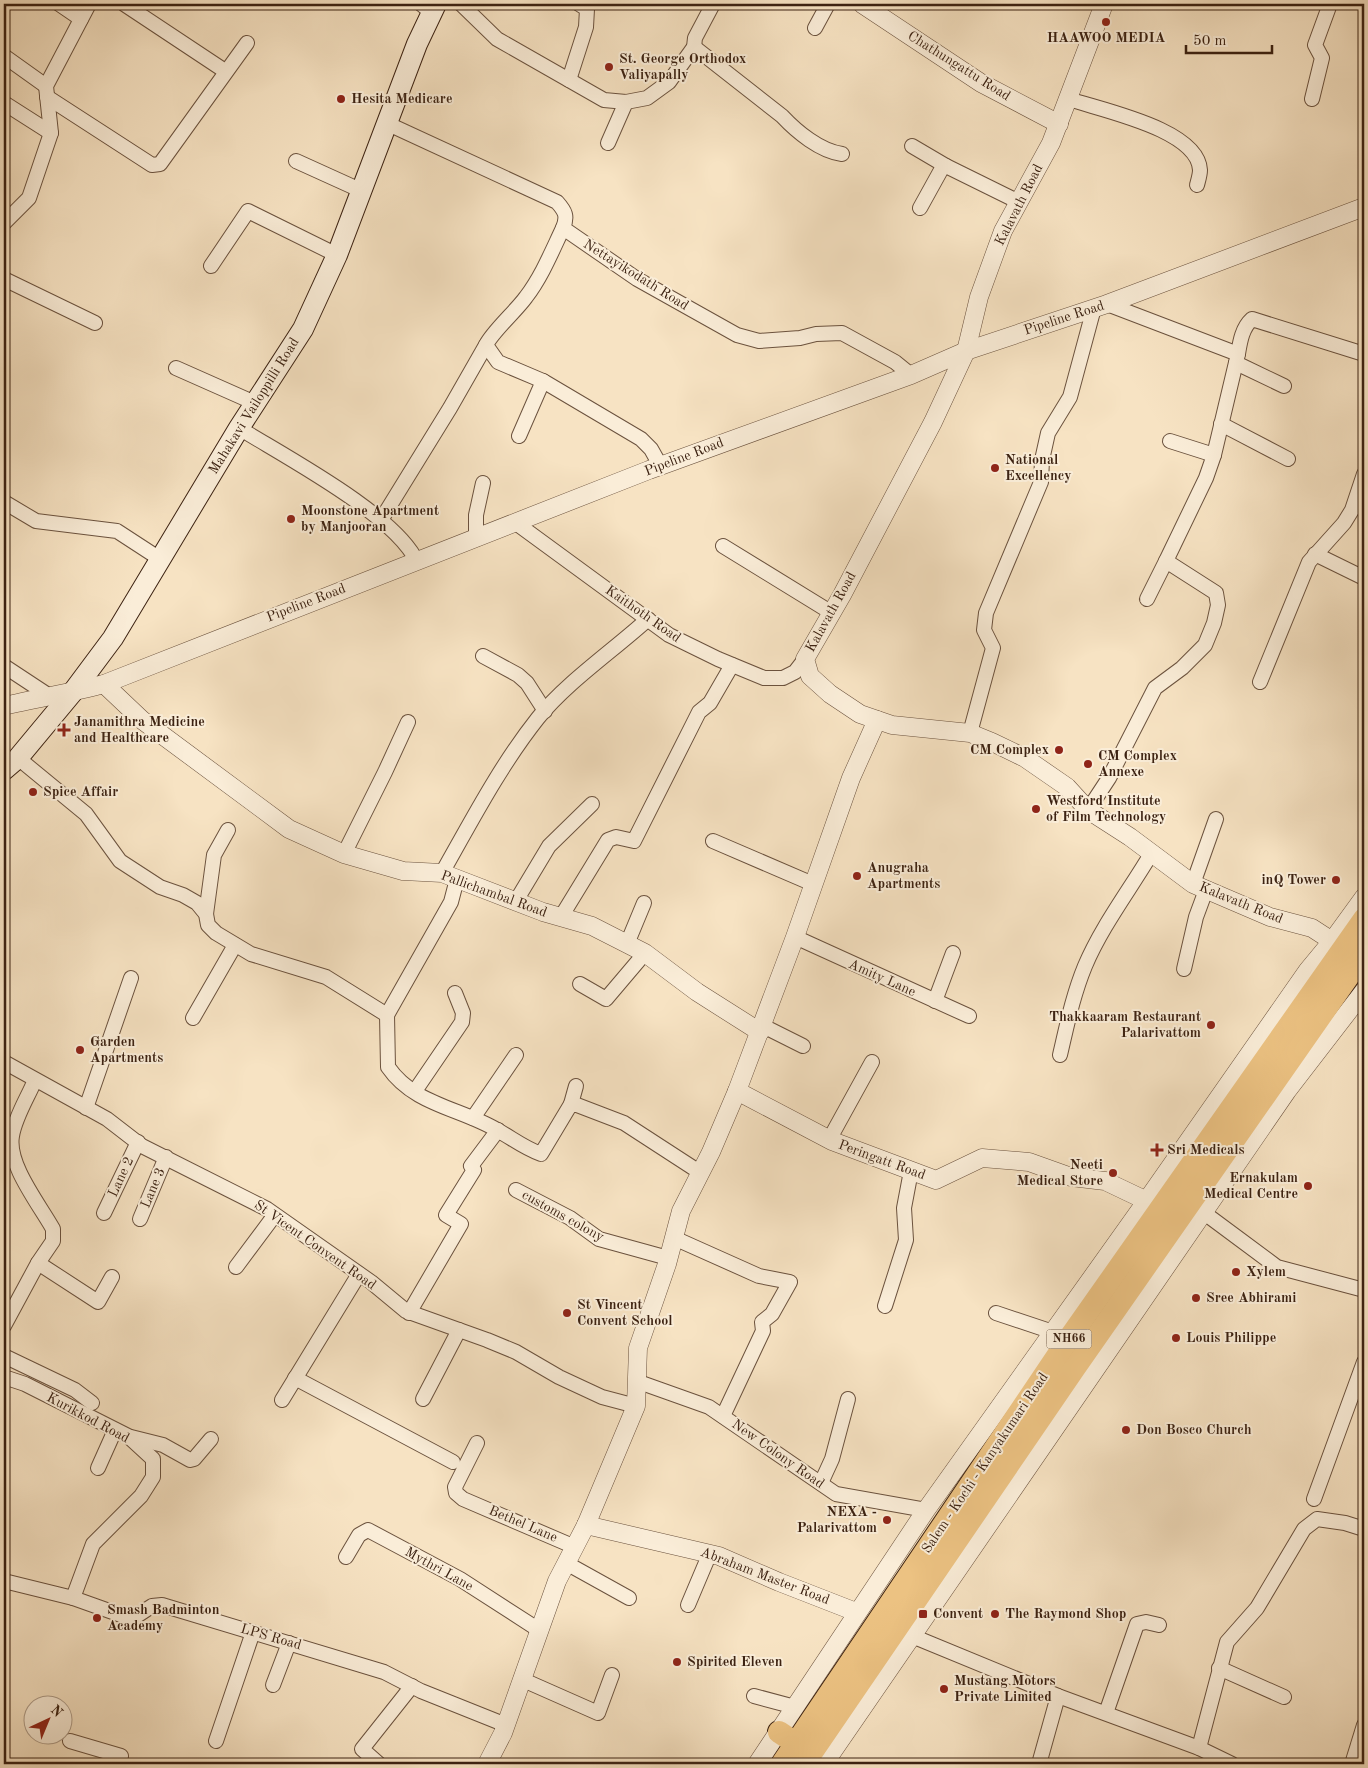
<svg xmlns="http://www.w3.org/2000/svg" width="1368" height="1768" font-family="'Old Standard TT',serif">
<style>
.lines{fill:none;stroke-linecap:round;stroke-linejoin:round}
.minor-casing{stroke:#6b523e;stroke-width:16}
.tertiary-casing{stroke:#6b523e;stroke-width:19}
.secondary-casing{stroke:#3c2212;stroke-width:22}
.trunk-casing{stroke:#3c2212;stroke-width:24}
.minor{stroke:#faedd8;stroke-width:14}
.tertiary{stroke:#faedd8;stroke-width:18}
.secondary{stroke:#faedd8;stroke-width:20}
.trunk{stroke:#ecc282;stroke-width:22}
.poi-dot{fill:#8f2418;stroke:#faedd8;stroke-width:2}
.labels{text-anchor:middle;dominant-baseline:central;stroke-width:4;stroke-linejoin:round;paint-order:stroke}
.shield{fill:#faedd8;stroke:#755f4d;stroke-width:1}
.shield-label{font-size:12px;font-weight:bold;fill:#3c2212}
.poi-label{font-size:14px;font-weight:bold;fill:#3c2212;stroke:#faedd8;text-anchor:start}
.street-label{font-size:14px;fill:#3c2212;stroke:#faedd8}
</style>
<rect width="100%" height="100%" fill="#f7e3c3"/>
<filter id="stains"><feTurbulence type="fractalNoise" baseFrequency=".004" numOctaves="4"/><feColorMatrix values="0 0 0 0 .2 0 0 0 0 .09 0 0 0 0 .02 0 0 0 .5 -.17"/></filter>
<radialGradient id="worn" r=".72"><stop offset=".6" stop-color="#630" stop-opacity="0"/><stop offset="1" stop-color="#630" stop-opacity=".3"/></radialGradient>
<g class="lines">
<defs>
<g id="minor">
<polyline points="59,4 81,19"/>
<polyline points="124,4 225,71"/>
<polyline points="421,4 431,12"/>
<polyline points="461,4 497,39 604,100 626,102 647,98 669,82 694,47 695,38 713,4"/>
<polyline points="815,28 828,4"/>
<path d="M694,47L782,116C797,132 820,151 842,154"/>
<polyline points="4,56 46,86"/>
<polyline points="569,80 586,27 587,9 579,4"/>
<polyline points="47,97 152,165 160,164 247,43"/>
<path d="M1069,99C1100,110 1198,129 1200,170C1200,175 1198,181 1197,185"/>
<polyline points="1312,99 1322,58 1315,45 1330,4"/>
<polyline points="4,103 51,133"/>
<path d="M386,123L557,202C565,211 568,216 563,228L637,279L737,335L759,341L800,338L816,334L842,333L895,362L911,375"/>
<polyline points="608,143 626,102"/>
<polyline points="912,146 946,166"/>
<polyline points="296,161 360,190"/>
<polyline points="920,208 941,170 946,166 1019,202"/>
<polyline points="4,223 29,198 51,133 46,86 89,4"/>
<polyline points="211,266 248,211 337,255"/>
<polyline points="4,279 95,323"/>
<path d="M1238,354C1240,342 1242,328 1252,319L1364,354"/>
<polyline points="1236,363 1284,386"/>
<polyline points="176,368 255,403"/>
<polyline points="543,381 641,439 651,449 660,465"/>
<polyline points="1221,424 1288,459"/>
<path d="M239,428C284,456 396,515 417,562"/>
<path d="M519,436L543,381L498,362L486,345C492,332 516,311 526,297C542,276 552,251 563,228"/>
<polyline points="1170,441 1214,455"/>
<polyline points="4,502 36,521 117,531 160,559"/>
<polyline points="381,520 450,408 486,345"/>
<polyline points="516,523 669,635 718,659 764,678 783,678 795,672 805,659"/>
<polyline points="476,539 476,515 483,483"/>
<polyline points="723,546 832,613"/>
<polyline points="1315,554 1364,578"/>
<polyline points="1147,599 1166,561"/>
<polyline points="483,656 518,675 527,683 545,711"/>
<polyline points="4,666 48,695"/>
<polyline points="1260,682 1309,562 1344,523 1352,510 1364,474"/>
<polyline points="970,733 993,648 984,630 986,613 1041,482 1042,460 1048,433 1070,397 1094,308"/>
<path d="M18,758L86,814L120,861L160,887L183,895L197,903L206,914L208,925L216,933L251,954L326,977L387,1015L388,1067C414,1105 460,1108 497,1130C512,1138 524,1148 541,1154L571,1104L577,1105L624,1123L701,1173"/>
<polyline points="1088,810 1109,778 1155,688 1182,668 1205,645 1214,623 1218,605 1216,593 1166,561 1206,478 1214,455 1238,354 1107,304"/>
<polyline points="713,841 813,884"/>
<polyline points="344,854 385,772 408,722"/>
<path d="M442,873C472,820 500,766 538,718C567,682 614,650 648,619"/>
<polyline points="1193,884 1216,819"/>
<polyline points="516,901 549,846 592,804"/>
<polyline points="206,914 214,855 228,830"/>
<polyline points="561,917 608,840 616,837 634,841 699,712 710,703 732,665"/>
<polyline points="795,937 969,1016"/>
<polyline points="627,944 644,903"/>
<polyline points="1184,969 1196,917 1206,890"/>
<polyline points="580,984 606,999 645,953"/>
<polyline points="935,1001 953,953"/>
<polyline points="387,1015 451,902 457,879"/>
<polyline points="193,1018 235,945"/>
<polyline points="761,1025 803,1046"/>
<path d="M1060,1055C1067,1025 1073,995 1085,966C1102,926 1129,891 1151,854"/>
<polyline points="4,1062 107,1119 142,1146 267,1209 371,1282 406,1311 487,1340 516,1352 559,1377 602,1397 636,1406"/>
<polyline points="415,1091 462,1022 463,1013 455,993"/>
<polyline points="571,1104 576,1086"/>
<polyline points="86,1108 131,978"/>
<polyline points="473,1118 516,1055"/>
<polyline points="829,1140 872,1062"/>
<polyline points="516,1190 570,1218 599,1239 668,1258"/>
<polyline points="1203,1212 1277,1267 1364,1290"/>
<polyline points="104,1213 138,1142"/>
<polyline points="140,1219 166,1157"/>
<polyline points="674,1238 759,1276 790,1282 772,1314 762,1322 763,1331 723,1416"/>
<polyline points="38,1263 98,1302 112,1277"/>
<polyline points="236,1267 274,1216"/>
<polyline points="885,1306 906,1240 904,1208 911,1171"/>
<polyline points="409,1313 461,1224 446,1215 474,1170 471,1166 498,1130"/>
<polyline points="996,1313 1053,1332"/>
<path d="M4,1326L38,1263L53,1241V1229C39,1204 7,1164 12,1136C15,1117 28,1097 35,1080"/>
<polyline points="4,1356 75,1390 92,1403"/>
<polyline points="4,1377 25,1384 128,1436 153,1459 153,1477 141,1496 93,1544 73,1598"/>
<polyline points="295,1378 453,1462"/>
<polyline points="636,1381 709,1407 836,1494 926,1510"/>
<polyline points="423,1399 459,1330"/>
<polyline points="282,1400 359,1274"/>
<polyline points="131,1437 163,1445 190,1460 194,1459 211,1439"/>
<polyline points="477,1443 455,1487 456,1493 463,1499 575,1547"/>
<polyline points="98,1468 115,1430"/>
<polyline points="821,1483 832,1459 848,1399"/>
<polyline points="1314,1499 1364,1362"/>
<polyline points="346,1557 359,1535 368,1530 460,1579 539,1630"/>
<polyline points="566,1563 629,1598"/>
<polyline points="4,1581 73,1598 132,1619 152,1606 162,1605 384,1672 421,1691 506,1725"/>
<polyline points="688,1605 710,1553"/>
<polyline points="912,1636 1058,1696 1199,1748 1232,1764"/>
<polyline points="1219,1668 1284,1697"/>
<polyline points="521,1679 598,1713 612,1675"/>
<polyline points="273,1685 289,1643"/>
<polyline points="754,1696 795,1707"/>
<polyline points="1106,1713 1137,1624 1146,1622 1159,1625"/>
<polyline points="70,1741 121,1756 119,1764"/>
<polyline points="216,1741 253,1632"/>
<polyline points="1199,1748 1227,1642 1257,1608 1304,1529 1317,1519 1345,1523 1364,1529"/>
<polyline points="379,1764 362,1749 412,1686"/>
<polyline points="1039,1764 1058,1696"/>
<polyline points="1352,1764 1364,1725"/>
</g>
<g id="tertiary">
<polyline points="862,4 981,83 1059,124"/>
<polyline points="1104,4 1051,143 1003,231 979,297 966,351 933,422 842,595 805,659 810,676 830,694 860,714 892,725 970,733 992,742 1025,758 1067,787 1088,810 1130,837 1193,884 1270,917 1312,928 1332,941"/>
<polyline points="104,684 142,720 289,829 344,854 403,871 442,873 543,912 592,926 645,953 697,992 760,1032"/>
<path d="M4,706C37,698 71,693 104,684L649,470L911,375L966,351L1107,304L1364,207"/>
<polyline points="737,1091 832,1141 936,1180 982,1158 1029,1162 1071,1177 1105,1181 1147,1201"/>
<polyline points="586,1525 719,1556 779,1582 856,1612"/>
<polyline points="487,1764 503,1733 557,1581 586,1525 636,1406 638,1348 667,1264 681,1211 711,1152 737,1091 795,937 851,778 877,720"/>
<polyline points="757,1764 926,1510 1140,1210 1308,970 1332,941 1364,897"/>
<polyline points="824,1764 1287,1091 1364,991"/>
</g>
<polyline id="secondary" points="4,770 18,758 72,693 113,638 239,428 303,329 337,255 417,44 436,4"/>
<g id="trunk">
<polyline points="779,1732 797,1744"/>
<polyline points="782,1764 1068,1340 1364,919"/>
<polyline points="804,1764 1074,1369 1364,954"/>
</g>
</defs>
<use href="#minor" class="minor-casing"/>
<use href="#tertiary" class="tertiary-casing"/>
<use href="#secondary" class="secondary-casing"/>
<use href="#trunk" class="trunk-casing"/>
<use href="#minor" class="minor"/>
<use href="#tertiary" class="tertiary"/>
<use href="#secondary" class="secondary"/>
<use href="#trunk" class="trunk"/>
</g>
<g class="poi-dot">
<circle cx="1106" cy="22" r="5"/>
<circle cx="609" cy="67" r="5"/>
<circle cx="341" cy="99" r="5"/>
<circle cx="995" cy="468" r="5"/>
<circle cx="291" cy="519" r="5"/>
<path d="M61.5 722.5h5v5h5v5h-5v5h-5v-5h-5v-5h5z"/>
<circle cx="1059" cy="750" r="5"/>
<circle cx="1088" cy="764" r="5"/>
<circle cx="33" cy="792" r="5"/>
<circle cx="1036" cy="809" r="5"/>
<circle cx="857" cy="876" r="5"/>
<circle cx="1336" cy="880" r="5"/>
<circle cx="1211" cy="1025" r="5"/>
<circle cx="80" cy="1050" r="5"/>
<path d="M1154.5 1142.5h5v5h5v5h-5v5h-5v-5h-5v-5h5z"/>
<circle cx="1113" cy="1173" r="5"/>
<circle cx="1308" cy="1186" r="5"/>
<circle cx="1236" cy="1272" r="5"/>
<circle cx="1196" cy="1298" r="5"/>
<circle cx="567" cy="1313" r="5"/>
<circle cx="1176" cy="1338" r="5"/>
<circle cx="1126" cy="1430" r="5"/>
<circle cx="887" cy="1520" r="5"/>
<rect x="918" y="1609" width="10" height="10" rx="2.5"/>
<circle cx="995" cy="1614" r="5"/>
<circle cx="97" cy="1618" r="5"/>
<circle cx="677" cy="1662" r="5"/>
<circle cx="944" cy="1689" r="5"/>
</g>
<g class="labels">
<rect class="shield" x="1046.5" y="1329.5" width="45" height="19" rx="4"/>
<g class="shield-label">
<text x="1069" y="1339">NH66</text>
</g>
<g class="poi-label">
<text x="1106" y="38" text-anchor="middle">HAAWOO MEDIA</text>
<text x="619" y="59">St. George Orthodox<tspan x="619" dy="16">Valiyapally</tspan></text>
<text x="351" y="99">Hesita Medicare</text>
<text x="1005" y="460">National<tspan x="1005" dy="16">Excellency</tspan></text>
<text x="301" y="511">Moonstone Apartment<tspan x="301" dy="16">by Manjooran</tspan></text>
<text x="74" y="722">Janamithra Medicine<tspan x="74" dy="16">and Healthcare</tspan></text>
<text x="1049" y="750" text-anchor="end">CM Complex</text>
<text x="1098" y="756">CM Complex<tspan x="1098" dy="16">Annexe</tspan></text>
<text x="43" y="792">Spice Affair</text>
<text x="1046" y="801">Westford Institute<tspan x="1046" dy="16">of Film Technology</tspan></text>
<text x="867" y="868">Anugraha<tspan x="867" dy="16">Apartments</tspan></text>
<text x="1326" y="880" text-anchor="end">inQ Tower</text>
<text x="1201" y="1017" text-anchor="end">Thakkaaram Restaurant<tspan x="1201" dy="16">Palarivattom</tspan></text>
<text x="90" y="1042">Garden<tspan x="90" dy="16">Apartments</tspan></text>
<text x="1167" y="1150">Sri Medicals</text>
<text x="1103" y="1165" text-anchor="end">Neeti<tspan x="1103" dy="16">Medical Store</tspan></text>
<text x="1298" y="1178" text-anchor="end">Ernakulam<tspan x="1298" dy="16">Medical Centre</tspan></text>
<text x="1246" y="1272">Xylem</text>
<text x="1206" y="1298">Sree Abhirami</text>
<text x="577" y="1305">St Vincent<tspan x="577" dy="16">Convent School</tspan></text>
<text x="1186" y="1338">Louis Philippe</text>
<text x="1136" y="1430">Don Bosco Church</text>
<text x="877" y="1512" text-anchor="end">NEXA -<tspan x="877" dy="16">Palarivattom</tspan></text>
<text x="107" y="1610">Smash Badminton<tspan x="107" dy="16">Academy</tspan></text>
<text x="933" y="1614">Convent</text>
<text x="1005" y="1614">The Raymond Shop</text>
<text x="687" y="1662">Spirited Eleven</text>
<text x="954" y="1681">Mustang Motors<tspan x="954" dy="16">Private Limited</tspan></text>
</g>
<g class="street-label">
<text transform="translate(959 66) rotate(32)">Chathungattu Road</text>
<text transform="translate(1019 205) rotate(-63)">Kalavath Road</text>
<text transform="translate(636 275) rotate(32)">Nettayikodath Road</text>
<text transform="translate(1064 318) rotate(-18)">Pipeline Road</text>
<text transform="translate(254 406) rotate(-58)">Mahakavi Vailoppilli Road</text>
<text transform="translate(684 457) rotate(-21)">Pipeline Road</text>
<text transform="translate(306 603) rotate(-21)">Pipeline Road</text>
<text transform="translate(831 612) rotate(-61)">Kalavath Road</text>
<text transform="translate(643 614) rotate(35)">Kaithoth Road</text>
<text transform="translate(494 894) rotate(20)">Pallichambal Road</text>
<text transform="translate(1241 903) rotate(22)">Kalavath Road</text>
<text transform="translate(882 978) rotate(24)">Amity Lane</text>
<text transform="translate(882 1160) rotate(20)">Peringatt Road</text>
<text transform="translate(121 1177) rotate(-65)">Lane 2</text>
<text transform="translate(153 1188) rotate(-67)">Lane 3</text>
<text transform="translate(563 1216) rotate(29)">customs colony</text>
<text transform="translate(315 1245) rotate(35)">St Vicent Convent Road</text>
<text transform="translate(88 1418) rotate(28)">Kurikkod Road</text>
<text transform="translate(778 1454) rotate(35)">New Colony Road</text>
<text transform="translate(985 1463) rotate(-56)">Salem - Kochi - Kanyakumari Road</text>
<text transform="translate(523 1524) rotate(23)">Bethel Lane</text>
<text transform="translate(439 1569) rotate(29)">Mythri Lane</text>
<text transform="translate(765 1576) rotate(21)">Abraham Master Road</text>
<text transform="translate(271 1637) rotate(16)">LPS Road</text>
</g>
</g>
<rect width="1368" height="1768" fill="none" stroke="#f7e3c3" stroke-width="20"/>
<rect x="5" y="5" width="1358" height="1758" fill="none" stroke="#3c2212" stroke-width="2.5"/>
<rect x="10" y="10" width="1348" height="1748" fill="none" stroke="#3c2212"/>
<g transform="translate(48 1720) rotate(44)"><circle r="24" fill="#faedd8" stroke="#ae9c89"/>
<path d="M0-4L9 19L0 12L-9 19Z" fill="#8f2418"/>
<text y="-8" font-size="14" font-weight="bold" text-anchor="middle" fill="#3c2212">N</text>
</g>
<path d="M1186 45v8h86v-8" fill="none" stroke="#3c2212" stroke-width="2.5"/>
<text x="1193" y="45" font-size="15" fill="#3c2212" stroke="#faedd8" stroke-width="4" paint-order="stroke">50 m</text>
<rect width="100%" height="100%" filter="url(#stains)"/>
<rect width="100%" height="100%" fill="url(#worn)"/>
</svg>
